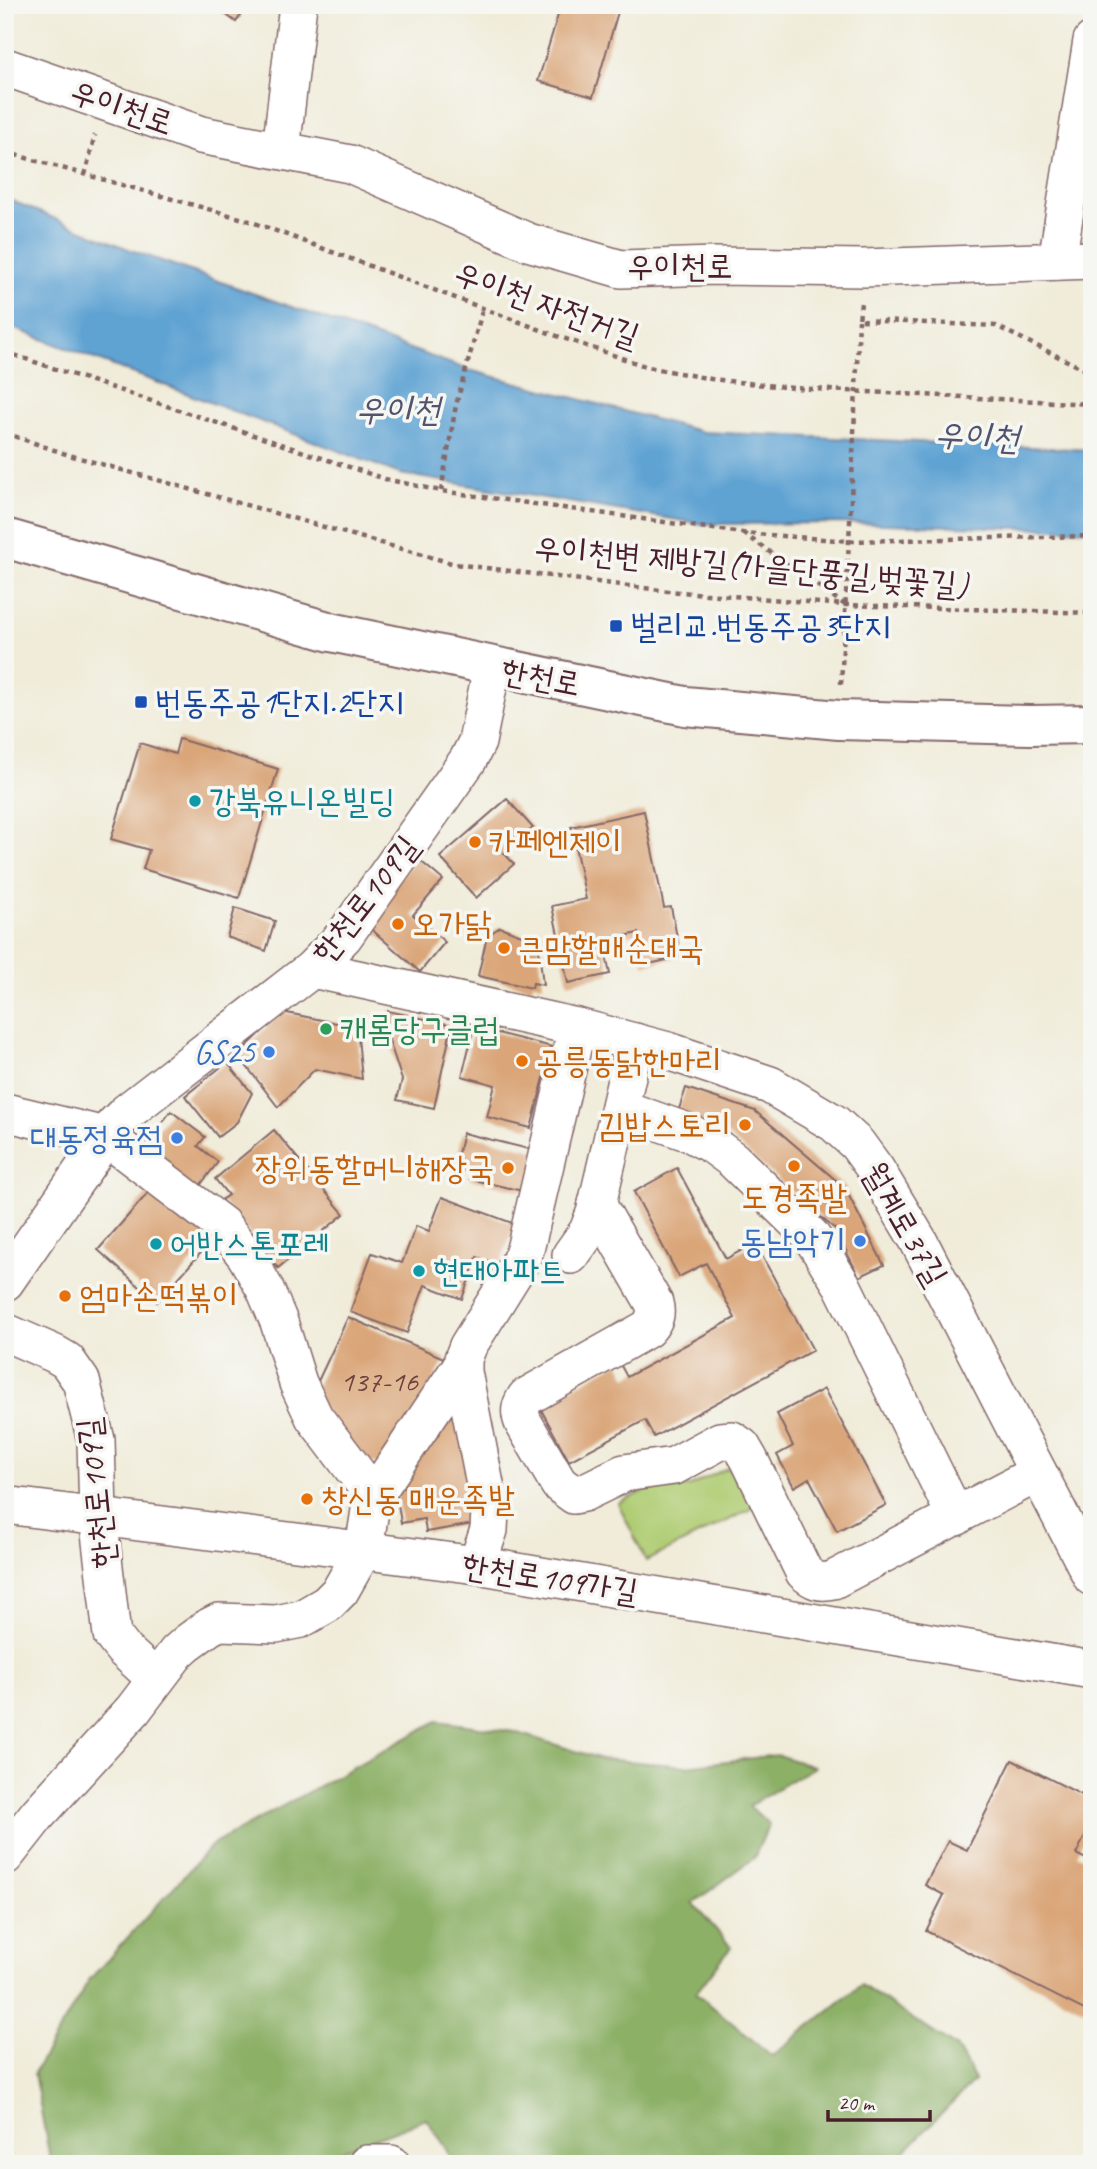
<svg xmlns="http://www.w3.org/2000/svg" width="1097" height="2169" font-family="Caveat,'Poor Story',sans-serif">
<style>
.green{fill:#b0cd74;stroke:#7d7650;stroke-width:2}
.forest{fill:#8cb066;stroke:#6b6848;stroke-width:2}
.water{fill:#5ea3d3;stroke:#54617f;stroke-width:2}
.building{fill:#daa679}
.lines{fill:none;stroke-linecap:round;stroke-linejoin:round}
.minor-casing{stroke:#846768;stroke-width:40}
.major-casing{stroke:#846768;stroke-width:42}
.path{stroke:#846768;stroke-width:4.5;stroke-dasharray:5 5;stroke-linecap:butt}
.minor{stroke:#fff;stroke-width:37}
.major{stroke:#fff;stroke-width:38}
.path-bridge{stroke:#846768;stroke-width:4.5;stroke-dasharray:5 5;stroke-linecap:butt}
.transit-dot{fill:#1a4fb4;stroke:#f6f6f2;stroke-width:2.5}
.culture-dot{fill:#0f9aa8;stroke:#f6f6f2;stroke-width:2.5}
.food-dot{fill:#e8710a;stroke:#f6f6f2;stroke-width:2.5}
.leisure-dot{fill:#2e9e5b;stroke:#f6f6f2;stroke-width:2.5}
.shop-dot{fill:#3f7fe0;stroke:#f6f6f2;stroke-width:2.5}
.labels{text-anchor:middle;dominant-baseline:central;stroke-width:7;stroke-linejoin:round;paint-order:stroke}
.number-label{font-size:30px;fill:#6e413e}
.street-label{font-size:33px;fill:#4a1f2b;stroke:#f6f6f2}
.transit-label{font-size:33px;fill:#164399;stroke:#f6f6f2;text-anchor:start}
.culture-label{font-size:33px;fill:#0d838f;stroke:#f6f6f2;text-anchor:start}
.food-label{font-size:33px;fill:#c56008;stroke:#f6f6f2;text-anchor:start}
.leisure-label{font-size:33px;fill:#27864d;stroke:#f6f6f2;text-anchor:start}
.shop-label{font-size:33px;fill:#366cbe;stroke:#f6f6f2;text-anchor:end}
.water-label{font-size:35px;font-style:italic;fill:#52546e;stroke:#f6f6f2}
</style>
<rect width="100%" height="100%" fill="#f6f6f2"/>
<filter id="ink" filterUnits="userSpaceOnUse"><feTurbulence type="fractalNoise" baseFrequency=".0143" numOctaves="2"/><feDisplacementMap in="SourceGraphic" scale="14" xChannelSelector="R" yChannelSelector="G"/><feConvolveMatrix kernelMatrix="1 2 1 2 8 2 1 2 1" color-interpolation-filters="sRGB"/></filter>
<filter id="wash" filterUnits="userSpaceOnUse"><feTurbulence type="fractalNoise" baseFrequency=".00686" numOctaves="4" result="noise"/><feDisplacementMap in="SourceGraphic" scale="28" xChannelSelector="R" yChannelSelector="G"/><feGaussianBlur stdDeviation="1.57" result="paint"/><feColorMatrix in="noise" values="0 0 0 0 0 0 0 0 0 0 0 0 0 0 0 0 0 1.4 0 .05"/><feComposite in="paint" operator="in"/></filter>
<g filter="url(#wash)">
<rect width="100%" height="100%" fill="#f0ecd9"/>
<polygon class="green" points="727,1468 734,1470 755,1507 646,1561 618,1503 653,1487 680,1488 690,1486"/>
<polygon class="forest" points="437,1721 515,1732 601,1759 686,1766 778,1755 814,1767 749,1806 769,1824 754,1858 693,1903 731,1947 696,1993 772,2056 861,1985 957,2048 975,2080 892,2164 452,2164 447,2149 426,2119 307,2164 51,2164 34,2073 89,1980 212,1845"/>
<polygon class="water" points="5,198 131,250 469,370 703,432 1092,450 1092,530 850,523 702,524 400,474 5,325"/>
<g id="blocks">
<g class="building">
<polygon points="213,5 248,5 236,22"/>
<polygon points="561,5 620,5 593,97 538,81"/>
<polygon points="179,739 278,769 239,898 143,869 149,850 111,839 140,743 175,754"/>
<polygon points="507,799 533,828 504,853 514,864 476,898 440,857"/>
<polygon points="644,811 664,908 671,907 681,957 644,965 638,933 603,941 610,974 568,983 552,906 586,899 571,827"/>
<polygon points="417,858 443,880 413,915 445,942 420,972 362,921"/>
<polygon points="235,908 275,921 266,951 227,937"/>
<polygon points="500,927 538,941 543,985 533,983 532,988 478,976 487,936"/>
<polygon points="388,1011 452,1025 434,1108 397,1100 402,1080 387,1034 384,1034"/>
<polygon points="282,1012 357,1027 362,1079 315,1069 278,1107 238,1055"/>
<polygon points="474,1027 552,1047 531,1128 487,1117 495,1085 462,1076"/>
<polygon points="227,1062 252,1093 237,1122 218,1137 185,1096"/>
<polygon points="686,1088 755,1111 845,1188 884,1265 859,1277 836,1230 720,1129 677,1115"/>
<polygon points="171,1111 205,1137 198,1146 218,1162 195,1192 141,1151"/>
<polygon points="274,1130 344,1214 278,1268 221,1200 228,1195 215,1179"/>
<polygon points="463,1133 537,1151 527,1192 470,1179 473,1171 455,1166"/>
<polygon points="677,1168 726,1259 755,1243 813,1350 654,1437 645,1420 569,1461 539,1406 619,1362 627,1377 735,1318 706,1263 679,1277 634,1192"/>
<polygon points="154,1186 214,1238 157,1302 98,1250"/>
<polygon points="442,1197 515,1224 500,1265 477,1257 462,1299 425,1285 407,1333 350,1312 372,1253 402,1263 416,1226 429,1231"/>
<polygon points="348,1317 446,1359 382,1465 361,1460 312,1394"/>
<polygon points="824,1389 886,1505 837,1531 809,1478 794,1487 777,1455 793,1446 777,1414"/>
<polygon points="458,1415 485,1522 426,1532 424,1519 401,1523 395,1485 442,1418"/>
<polygon points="1012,1760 1092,1800 1092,1823 1076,1854 1092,1862 1092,2014 926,1931 944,1895 925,1885 948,1841 967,1850"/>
</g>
</g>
</g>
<g filter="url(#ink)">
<use href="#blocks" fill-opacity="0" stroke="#846768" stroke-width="2"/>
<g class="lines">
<defs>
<g id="minor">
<polyline points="5,67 201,135 350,164 528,242 621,269 715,266 864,268 1092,260"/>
<polyline points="281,150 298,5"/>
<polyline points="1057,261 1092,41"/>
<polyline points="312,969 577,1027 668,1051 770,1085 834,1123 857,1144 876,1170 918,1240 1092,1577"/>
<polyline points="620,1108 690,1133 714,1146 733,1160 811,1236 842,1285 956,1517"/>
<polyline points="5,1112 105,1136 222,1225 246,1256 265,1289 279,1322 298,1383 314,1417 367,1487 371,1495 371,1504 364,1549 340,1591 327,1604 301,1619 276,1624 219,1622 209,1627 187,1643 177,1652 133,1710 38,1814 5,1856"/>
<path d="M597,1204L654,1303C657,1314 655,1320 647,1329L526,1397C520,1406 519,1412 523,1422L559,1484L574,1495L583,1493L624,1473L674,1466L720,1441L732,1440L742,1447L749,1459L804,1572C814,1581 820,1583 833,1580L1038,1473"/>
<polyline points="571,1255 588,1231 595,1213 635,1042"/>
<polyline points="5,1282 114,1125 127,1112 312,969 344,936 468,760 477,742 492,667"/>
<polyline points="5,1332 55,1354 67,1361 81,1381 96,1440 98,1516 112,1635 123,1649 156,1679"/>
<polyline points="372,1499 462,1365"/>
<polyline points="5,1505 477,1565 1092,1670"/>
<polyline points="477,1565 489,1530 490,1510 463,1372 463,1359 468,1346 518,1266 525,1250 577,1027"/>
<polyline points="367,2164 391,2164"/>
</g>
<polyline id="major" points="5,538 331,632 685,706 839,720 1030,725 1092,724"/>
</defs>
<use href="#minor" class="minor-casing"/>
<use href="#major" class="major-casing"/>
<g class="path">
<polyline points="5,152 247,220 560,337 648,367 711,379 793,388 1092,404"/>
<polyline points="85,175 95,135"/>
<polyline points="861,303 859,320 996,326 1092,373"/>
<polyline points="5,352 385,479 441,491 743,533 850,541 1092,536"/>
<polyline points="5,433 69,455 455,564 668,591 846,605 1092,613"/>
<polyline points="441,491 456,405 483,308"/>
<polyline points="743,533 845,605"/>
<polyline points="841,684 850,523"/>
</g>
<use href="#minor" class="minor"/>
<use href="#major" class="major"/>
<polyline class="path-bridge" points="850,523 859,320"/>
</g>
</g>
<g class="transit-dot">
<rect x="609" y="619" width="14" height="14" rx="3.5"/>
<rect x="134" y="695" width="14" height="14" rx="3.5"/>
</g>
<g class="culture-dot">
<circle cx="195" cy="801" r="7"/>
<circle cx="156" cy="1244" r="7"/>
<circle cx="419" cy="1271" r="7"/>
</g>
<g class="food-dot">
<circle cx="475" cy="842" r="7"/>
<circle cx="398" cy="924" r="7"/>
<circle cx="504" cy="948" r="7"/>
<circle cx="522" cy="1061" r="7"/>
<circle cx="745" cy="1125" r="7"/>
<circle cx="794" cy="1166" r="7"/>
<circle cx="508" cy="1168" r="7"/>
<circle cx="65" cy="1296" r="7"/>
<circle cx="307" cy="1499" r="7"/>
</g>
<circle class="leisure-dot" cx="326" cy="1029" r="7"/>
<g class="shop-dot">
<circle cx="269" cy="1052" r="7"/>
<circle cx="177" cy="1138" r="7"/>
<circle cx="860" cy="1241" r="7"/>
</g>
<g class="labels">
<g class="number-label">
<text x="379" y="1381">137-16</text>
</g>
<g class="street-label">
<text transform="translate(122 107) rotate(19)">우이천로</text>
<text x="680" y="266">우이천로</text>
<text transform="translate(547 304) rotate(20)">우이천 자전거길</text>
<text transform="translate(751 566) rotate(5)">우이천변 제방길(가을단풍길,벚꽃길)</text>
<text transform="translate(541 677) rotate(11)">한천로</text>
<text transform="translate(365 899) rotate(-52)">한천로109길</text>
<text transform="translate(905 1224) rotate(60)">월계로37길</text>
<text transform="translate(96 1493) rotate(-96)">한천로109길</text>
<text transform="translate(550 1578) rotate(9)">한천로109가길</text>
</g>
<g class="transit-label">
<text x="630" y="626">벌리교.번동주공3단지</text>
<text x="155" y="702">번동주공1단지.2단지</text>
</g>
<g class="culture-label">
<text x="209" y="801">강북유니온빌딩</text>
<text x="170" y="1244">어반스톤포레</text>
<text x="433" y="1271">현대아파트</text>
</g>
<g class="food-label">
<text x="489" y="842">카페엔제이</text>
<text x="412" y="924">오가닭</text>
<text x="518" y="948">큰맘할매순대국</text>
<text x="536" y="1061">공릉동닭한마리</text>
<text x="731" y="1125" text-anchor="end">김밥스토리</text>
<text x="494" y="1168" text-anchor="end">장위동할머니해장국</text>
<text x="794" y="1197" text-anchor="middle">도경족발</text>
<text x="79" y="1296">엄마손떡볶이</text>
<text x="321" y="1499">창신동 매운족발</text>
</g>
<g class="leisure-label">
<text x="340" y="1029">캐롬당구클럽</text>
</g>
<g class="shop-label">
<text x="255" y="1052">GS25</text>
<text x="163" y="1138">대동정육점</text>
<text x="846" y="1241">동남악기</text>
</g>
<g class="water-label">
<text x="398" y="409">우이천</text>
<text transform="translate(977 436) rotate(3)">우이천</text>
</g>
</g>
<rect width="1097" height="2169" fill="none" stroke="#f6f6f2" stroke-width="28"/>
<path d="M828 2110v10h102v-10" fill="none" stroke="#4a1f2b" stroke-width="3.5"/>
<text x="838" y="2110" font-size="21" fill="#4a1f2b" stroke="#f6f6f2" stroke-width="5" paint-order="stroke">20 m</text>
</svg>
